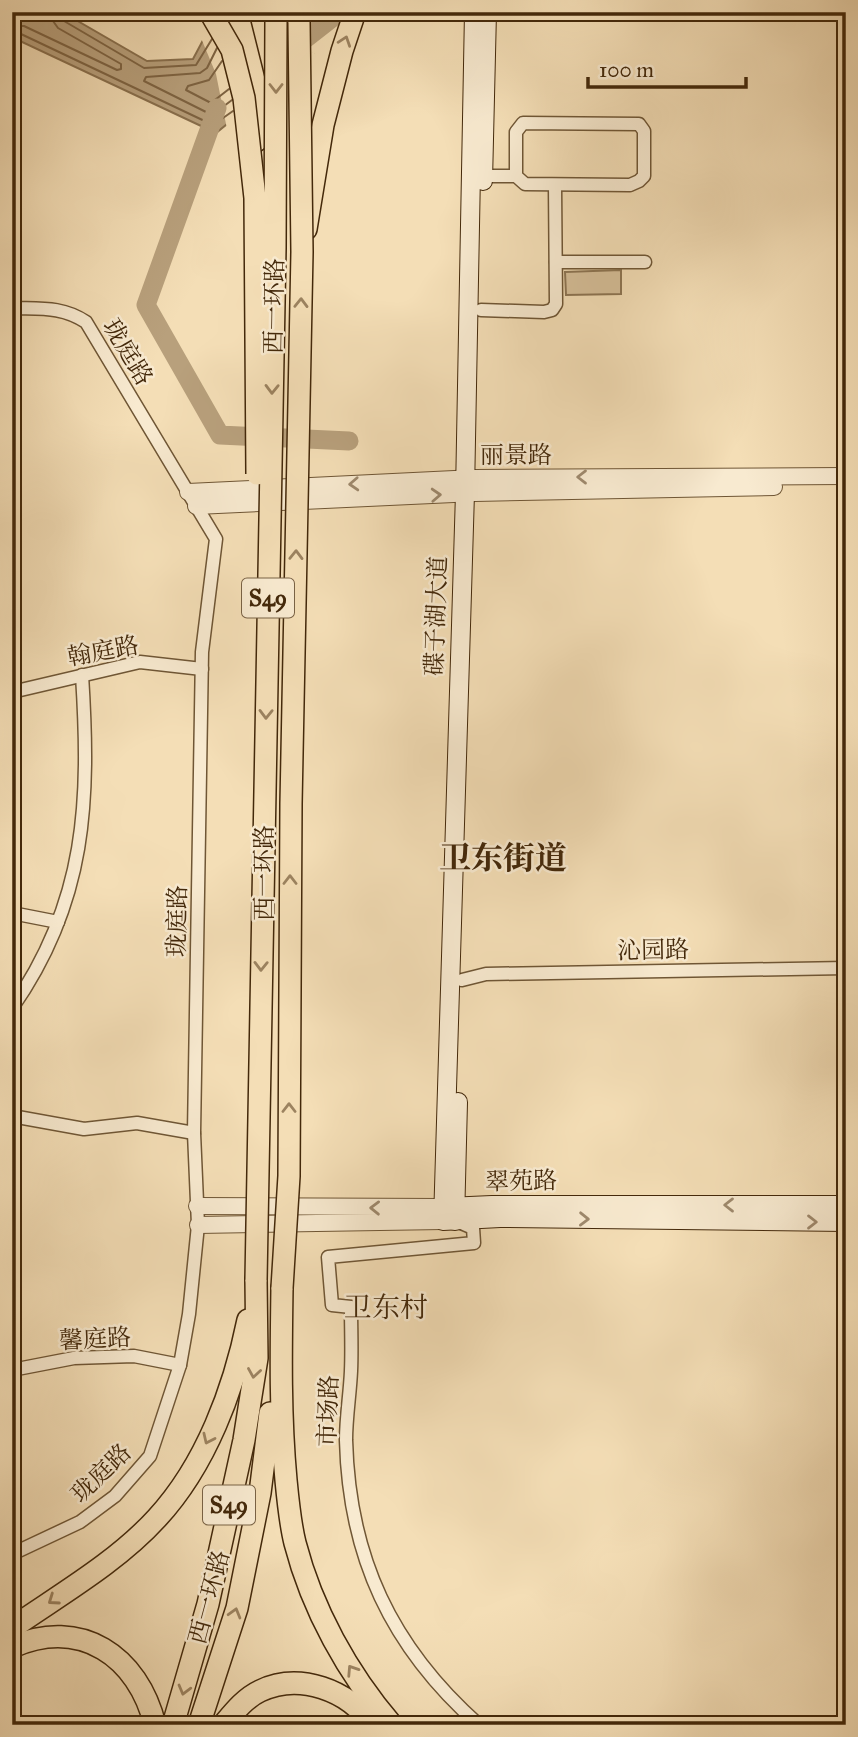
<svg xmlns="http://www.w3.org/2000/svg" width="858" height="1737" font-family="'IM FELL Great Primer','Noto Serif SC',serif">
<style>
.green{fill:#d6bf99;stroke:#8c7452;stroke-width:2}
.water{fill:#b8a07c;stroke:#89704e;stroke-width:2}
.pier{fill:#f4deb6}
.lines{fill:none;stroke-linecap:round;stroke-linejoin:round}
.shore{stroke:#7e6443;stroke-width:2}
.river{stroke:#b8a07c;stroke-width:19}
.minor-casing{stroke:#6f5635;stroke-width:15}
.tertiary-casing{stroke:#6f5635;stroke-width:18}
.secondary-casing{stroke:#43280a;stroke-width:20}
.trunk-casing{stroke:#43280a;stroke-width:24}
.minor{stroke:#f8ead0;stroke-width:12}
.tertiary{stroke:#f8ead0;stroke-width:16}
.secondary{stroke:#f8ead0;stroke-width:18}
.trunk{stroke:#f4deb6;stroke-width:21}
.trunk-bridge-casing{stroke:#43280a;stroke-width:24;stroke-linecap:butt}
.trunk-bridge{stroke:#f4deb6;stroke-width:21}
.oneway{stroke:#9c8360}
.oneway2{stroke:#9e896d}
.labels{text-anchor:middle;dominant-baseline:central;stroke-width:5;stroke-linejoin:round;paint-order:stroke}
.shield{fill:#f8ead0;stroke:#796245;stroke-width:2}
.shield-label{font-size:23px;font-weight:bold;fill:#43280a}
.street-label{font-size:24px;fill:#43280a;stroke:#f8ead0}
.quarter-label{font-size:28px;fill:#43280a;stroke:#f8ead0}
.district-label{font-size:32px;font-weight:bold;fill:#43280a;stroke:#f8ead0}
</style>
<rect width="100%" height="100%" fill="#f4deb6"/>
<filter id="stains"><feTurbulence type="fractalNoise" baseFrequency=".00286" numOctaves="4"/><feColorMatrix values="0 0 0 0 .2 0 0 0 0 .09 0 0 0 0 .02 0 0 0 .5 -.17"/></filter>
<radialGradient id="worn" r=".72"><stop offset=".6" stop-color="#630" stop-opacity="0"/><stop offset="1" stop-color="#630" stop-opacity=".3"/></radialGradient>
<polygon class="green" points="621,270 621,294 566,295 565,272"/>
<polygon class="water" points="12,12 62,12 147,61 193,59 218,12 313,54 216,133 18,40 12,48"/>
<polygon class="pier" points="214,12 238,12 316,54 315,57 227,129 216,74 201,38"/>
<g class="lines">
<g class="shore">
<polyline points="60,12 64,21 144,68 196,65 212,39"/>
<polyline points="12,26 24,26 117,70 121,69 121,64 58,28 53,21 52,12"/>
<polyline points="12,36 21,34 213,125 233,111"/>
<polyline points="217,48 207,68 200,73 146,77 144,81 212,115 232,100"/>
<polyline points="222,61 209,80 188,86 186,90 211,103 229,89"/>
</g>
<g class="river">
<polyline points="291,50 332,18 334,12"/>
<polyline points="217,108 146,305 220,435 349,441"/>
</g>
<defs>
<g id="minor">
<polyline points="484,176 516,176 516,132 523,123 639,124 644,131 644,176 639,181 630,185 525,184 516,176"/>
<polyline points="556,262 645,262"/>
<path d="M12,308C40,309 62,306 86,322L216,539L202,652L194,1133L198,1225L189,1314L180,1365L150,1456L115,1496L80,1522L12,1554"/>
<polyline points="481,310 544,312 552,310 556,304 555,185"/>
<polyline points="12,692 140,662 202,669"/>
<polyline points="12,913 58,922"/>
<polyline points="462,980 486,974 846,968"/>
<path d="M12,1008C87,901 90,800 82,675"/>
<polyline points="12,1116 84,1129 137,1123 194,1133"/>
<path d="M459,1222L473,1228L474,1243L328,1257L332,1305L351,1307C351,1328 352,1349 351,1371C350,1394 346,1417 346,1440C349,1557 391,1647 479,1725"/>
<polyline points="12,1370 74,1358 134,1356 180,1365"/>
</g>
<g id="tertiary">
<polyline points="188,492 475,478 846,476"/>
<polyline points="196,506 475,493 774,487"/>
<polyline points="197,1206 443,1207"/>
<polyline points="198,1225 443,1221"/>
</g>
<g id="secondary">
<polyline points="474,12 465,493 443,1221 500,1218 846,1222"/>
<polyline points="483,181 487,12"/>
<polyline points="447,1207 492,1205 846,1205"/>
<polyline points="455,1221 458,1102"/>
</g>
<g id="trunk">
<polyline points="237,12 256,88 256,141"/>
<polyline points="306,229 323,125 342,51 355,12"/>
<path d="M282,1288C281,1353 280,1416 286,1480C288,1501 290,1523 295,1543C312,1609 348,1674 392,1725"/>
<path d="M12,1628C61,1594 117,1562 157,1518C206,1465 234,1389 248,1320"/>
<path d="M12,1647C81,1617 138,1656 155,1725"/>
<polyline points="173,1725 208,1604 244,1440 257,1358 256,1280"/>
<polyline points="199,1725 237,1608 260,1493 270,1413"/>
<path d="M223,1725C234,1712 245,1698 260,1691C299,1672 349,1690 372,1725"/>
</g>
</defs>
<use href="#minor" class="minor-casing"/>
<use href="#tertiary" class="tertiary-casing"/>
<use href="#secondary" class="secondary-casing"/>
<use href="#trunk" class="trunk-casing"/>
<use href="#minor" class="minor"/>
<use href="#tertiary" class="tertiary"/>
<use href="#secondary" class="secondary"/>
<use href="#trunk" class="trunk"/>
<defs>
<g id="trunk-bridge">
<polyline points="210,12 232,50 244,98 255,198 257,474"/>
<polyline points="256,1280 275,248 276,20"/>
<polyline points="282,1288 289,1176 291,804 302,252 299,22"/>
</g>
</defs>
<use href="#trunk-bridge" class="trunk-bridge-casing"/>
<use href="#trunk-bridge" class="trunk-bridge"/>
</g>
<defs><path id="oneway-chevron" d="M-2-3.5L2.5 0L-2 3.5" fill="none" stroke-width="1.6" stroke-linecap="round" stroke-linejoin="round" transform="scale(1.75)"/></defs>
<g class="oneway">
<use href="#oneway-chevron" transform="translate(345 41) rotate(-71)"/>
<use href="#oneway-chevron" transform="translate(276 88) rotate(90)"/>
<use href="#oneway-chevron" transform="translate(301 303) rotate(-89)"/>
<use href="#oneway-chevron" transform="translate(272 389) rotate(91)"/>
<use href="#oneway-chevron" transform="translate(296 555) rotate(-89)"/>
<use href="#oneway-chevron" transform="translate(266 714) rotate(91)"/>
<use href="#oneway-chevron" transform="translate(290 880) rotate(-90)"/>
<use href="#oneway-chevron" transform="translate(261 966) rotate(91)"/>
<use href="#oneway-chevron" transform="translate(289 1108) rotate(-90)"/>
<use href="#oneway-chevron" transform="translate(254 1373) rotate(99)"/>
<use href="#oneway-chevron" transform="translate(208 1439) rotate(115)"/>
<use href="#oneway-chevron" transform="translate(53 1600) rotate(145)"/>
<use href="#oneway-chevron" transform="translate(235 1613) rotate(-74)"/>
<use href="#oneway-chevron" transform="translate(352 1670) rotate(-123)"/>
<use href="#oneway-chevron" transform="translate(184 1690) rotate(105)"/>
</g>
<g class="oneway2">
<use href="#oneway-chevron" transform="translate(582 477) rotate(180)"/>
<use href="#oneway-chevron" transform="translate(354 484) rotate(177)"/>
<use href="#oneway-chevron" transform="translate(436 495) rotate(-3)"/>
<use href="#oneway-chevron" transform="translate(729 1205) rotate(-180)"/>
<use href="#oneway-chevron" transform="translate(375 1208) rotate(-179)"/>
<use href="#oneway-chevron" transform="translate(584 1219) rotate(1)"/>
<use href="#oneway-chevron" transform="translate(812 1222)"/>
</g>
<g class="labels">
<g class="shield">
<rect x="242" y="578.5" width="52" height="39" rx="5"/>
<rect x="203" y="1485.5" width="52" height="39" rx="5"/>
</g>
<g class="shield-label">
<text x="268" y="598">S49</text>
<text x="229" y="1505">S49</text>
</g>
<g class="street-label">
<text transform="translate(274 306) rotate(-89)">西一环路</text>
<text transform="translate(128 352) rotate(59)">珑庭路</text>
<text x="516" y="455">丽景路</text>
<text transform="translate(436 616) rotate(-88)">碟子湖大道</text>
<text transform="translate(103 651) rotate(-10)">翰庭路</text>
<text transform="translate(264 873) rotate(-90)">西一环路</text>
<text transform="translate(177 921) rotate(-89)">珑庭路</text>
<text transform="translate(653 950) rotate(-1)">沁园路</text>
<text transform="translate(521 1181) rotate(-1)">翠苑路</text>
<text transform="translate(95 1339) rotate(-3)">馨庭路</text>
<text transform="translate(328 1411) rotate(-88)">市场路</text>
<text transform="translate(101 1473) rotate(-44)">珑庭路</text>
<text transform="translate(209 1597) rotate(-75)">西一环路</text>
</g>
<g class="quarter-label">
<text x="386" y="1307">卫东村</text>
</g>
<g class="district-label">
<text x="503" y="858">卫东街道</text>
</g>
</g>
<rect width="858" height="1737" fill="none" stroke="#f4deb6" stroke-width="42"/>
<rect x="14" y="14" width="830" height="1709" fill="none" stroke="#43280a" stroke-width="3.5"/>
<rect x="21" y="21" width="816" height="1695" fill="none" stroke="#43280a" stroke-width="2"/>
<path d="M588 77v10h158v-10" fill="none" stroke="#43280a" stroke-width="3.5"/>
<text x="599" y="77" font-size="21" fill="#43280a" stroke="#f8ead0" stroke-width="5" paint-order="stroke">100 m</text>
<rect width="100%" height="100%" filter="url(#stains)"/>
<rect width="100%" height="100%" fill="url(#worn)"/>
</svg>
